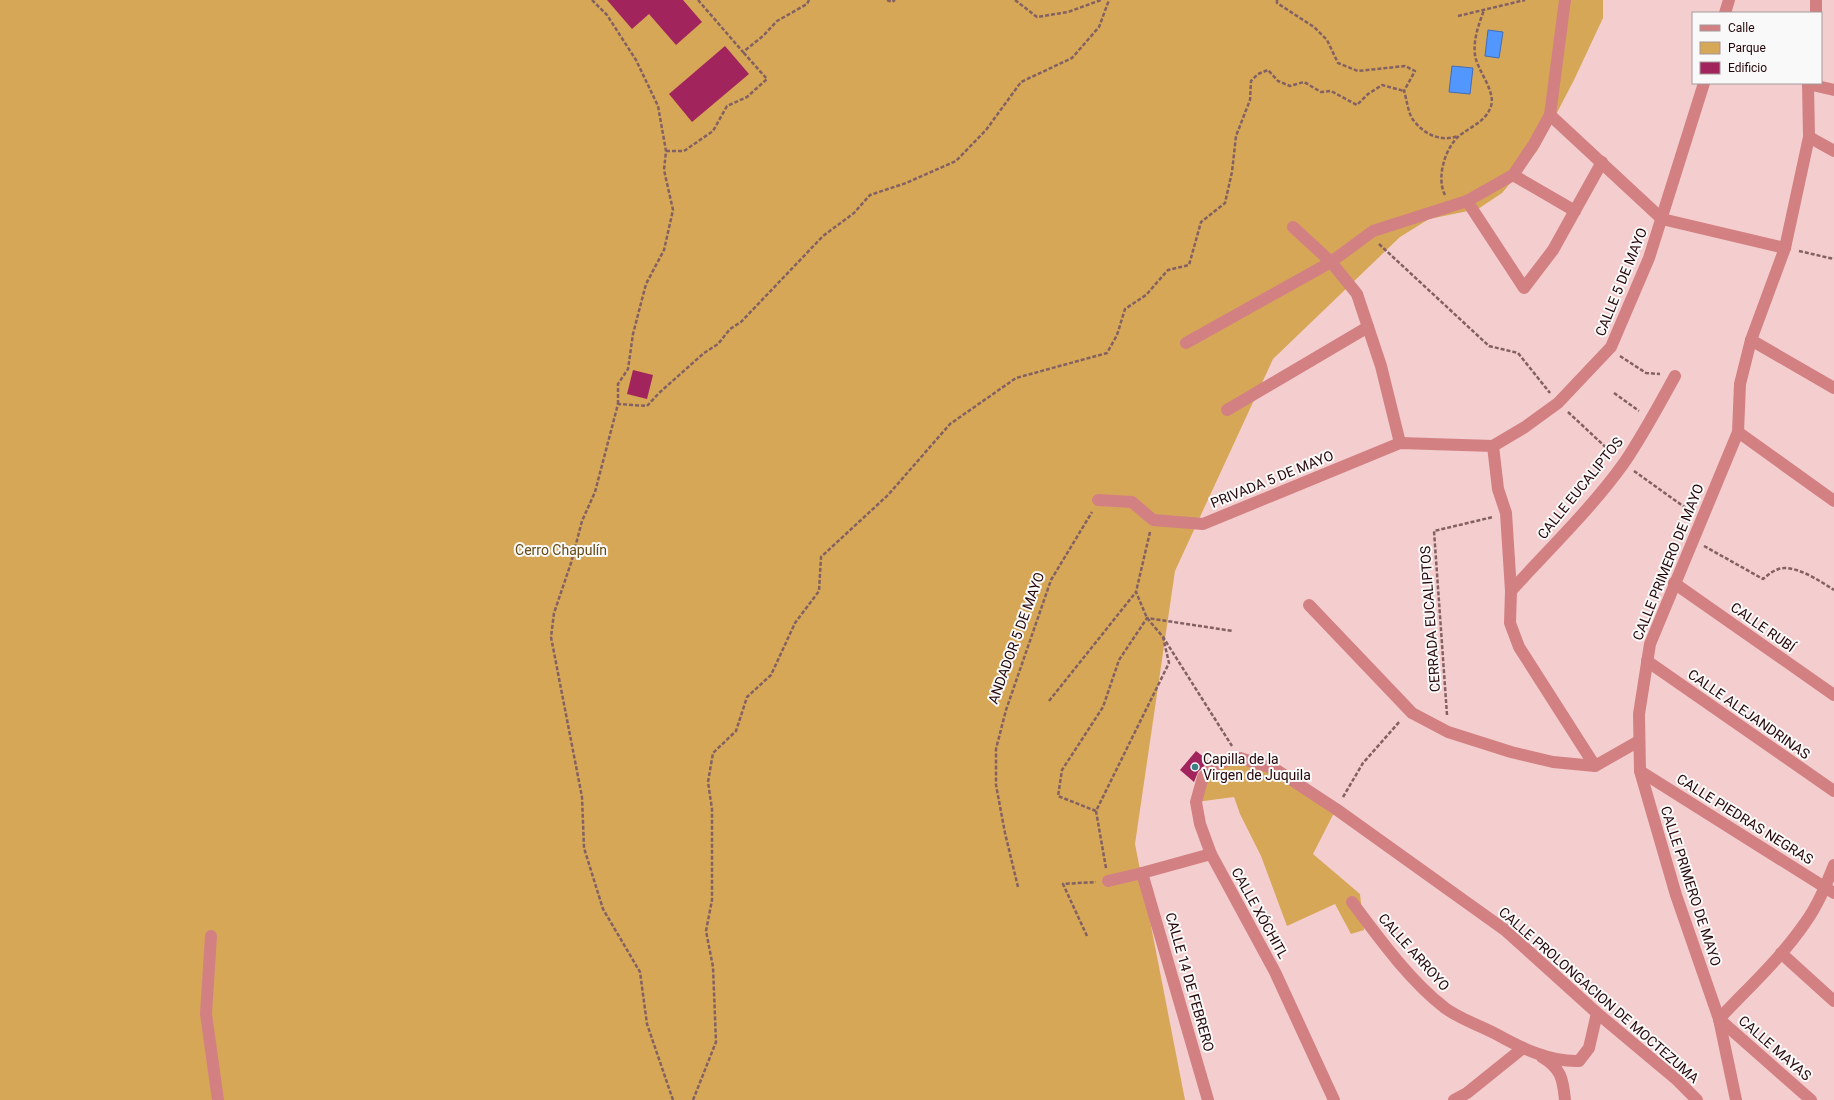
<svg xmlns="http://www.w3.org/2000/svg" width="1834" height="1100" font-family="Roboto,sans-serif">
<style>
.green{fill:#d7a758}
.water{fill:#5297fd;stroke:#446cb4}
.building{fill:#a2245d}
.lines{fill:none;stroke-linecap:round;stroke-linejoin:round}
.path{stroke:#836163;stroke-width:2.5;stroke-dasharray:4 2;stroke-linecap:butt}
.minor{stroke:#d38083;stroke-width:12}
.poi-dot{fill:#398184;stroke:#f9f9f9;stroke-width:1.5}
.labels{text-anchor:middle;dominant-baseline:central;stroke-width:4;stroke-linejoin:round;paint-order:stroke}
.street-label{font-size:14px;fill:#250609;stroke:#f9f9f9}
.park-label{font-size:14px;fill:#684a14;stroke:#f9f9f9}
.poi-label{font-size:14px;fill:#250609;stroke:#f9f9f9;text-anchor:start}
</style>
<rect width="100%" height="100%" fill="#f4cece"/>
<g class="green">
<polygon points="0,0 1603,0 1603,18 1574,80 1537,151 1502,193 1478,209 1429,219 1400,237 1273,359 1175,571 1135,844 1185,1100 0,1100"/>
<polygon points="1240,758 1275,769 1336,809 1313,854 1360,894 1364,930 1351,934 1335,904 1287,926 1261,856 1240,814 1234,797 1196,802 1203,777"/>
</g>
<g class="water">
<polygon points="1488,30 1503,32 1499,58 1485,56"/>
<polygon points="1452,66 1473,68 1470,94 1449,92"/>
</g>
<g class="building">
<polygon points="607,0 683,0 702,22 676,45 649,14 632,29"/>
<polygon points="725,46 749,74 692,122 669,94"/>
<polygon points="633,370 653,375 647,399 627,394"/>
<polygon points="1196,751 1209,761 1198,772 1194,782 1180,770"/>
</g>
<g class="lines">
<g class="path">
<polyline points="592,0 607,15 636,60 658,106 666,151 664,170 673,210 664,250 646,284 633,334 628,369 618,384 618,404"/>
<polyline points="698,0 743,52 763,36 777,21 807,4 809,0"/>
<polyline points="887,0 892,2 895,0"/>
<polyline points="1015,0 1037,17 1068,12 1101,0"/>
<path d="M1277,0V3L1314,27L1327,40L1338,63L1358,71L1405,66L1415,71L1404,91C1407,100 1408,114 1414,121C1425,135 1441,142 1458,136"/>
<polyline points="1458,16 1525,0"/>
<polyline points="666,151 684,151 713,131 727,106 747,97 767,79 743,52"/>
<path d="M1445,195C1436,178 1445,148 1459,136C1471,126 1486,122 1491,106C1496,91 1477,70 1475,55C1473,39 1479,24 1484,10"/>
<polyline points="1379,244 1489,346 1518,353 1550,393"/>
<polyline points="1799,251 1834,259"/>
<polyline points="1620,356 1646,373 1660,374"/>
<polyline points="1614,393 1639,411"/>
<polyline points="1568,412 1613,454"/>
<polyline points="1634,471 1690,511"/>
<polyline points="1150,532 1136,592 1147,618 1163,637 1232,746"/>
<path d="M1704,546L1763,579C1767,576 1771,572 1776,570C1792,562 1820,581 1834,590"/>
<polyline points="1049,701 1136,592"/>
<polyline points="1447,715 1434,531 1493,517"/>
<polyline points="1343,797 1363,763 1400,721"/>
<polyline points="1096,811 1058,796 1062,770 1103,707 1119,660 1147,618 1233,631"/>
<polyline points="1106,868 1096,811 1169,663 1163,637"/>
<polyline points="1018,887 1005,833 996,785 996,749 1006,710 1051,580 1092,512"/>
<polyline points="1087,936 1063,884 1096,882"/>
<polyline points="673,1100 647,1024 640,972 603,909 584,848 582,797 551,637 554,613 571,563 582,521 595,492 618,404 647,406 659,393 704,353 718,344 730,329 741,322 823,236 854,213 870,195 906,183 956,161 986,130 1021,82 1072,58 1099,27 1109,0"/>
<polyline points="693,1100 716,1042 713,967 706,931 712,900 712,809 708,782 713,753 736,731 747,697 771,675 795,623 819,591 821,557 888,495 950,424 1016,378 1107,353 1117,335 1125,309 1146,295 1168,270 1189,265 1201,222 1225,203 1232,172 1236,136 1250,100 1251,81 1258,74 1268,70 1278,81 1290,86 1304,82 1321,92 1331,91 1357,105 1368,94 1382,85 1404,91"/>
</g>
<g class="minor">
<polyline points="1816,0 1816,13"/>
<polyline points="1725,13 1729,0"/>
<polyline points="1808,84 1834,90"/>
<polyline points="1550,115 1662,219 1785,248"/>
<polyline points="1809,137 1834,151"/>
<polyline points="1513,175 1575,211"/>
<polyline points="1467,201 1524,288 1553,250 1602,162"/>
<polyline points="1293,227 1331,262 1357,294 1381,366 1400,443"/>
<polyline points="1751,340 1834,388"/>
<polyline points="1186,343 1331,262 1373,231 1467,201 1513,175 1534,144 1550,115 1565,0"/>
<polyline points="1227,410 1368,327"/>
<polyline points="1738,432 1834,501"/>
<polyline points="1493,446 1498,489 1506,513 1511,591 1510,623 1519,647 1595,766"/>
<polyline points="1098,500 1132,502 1153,520 1203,524 1400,443 1493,446 1525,427 1558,403 1611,347 1649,258 1704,83"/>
<polyline points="1674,583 1834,695"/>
<path d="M1511,591C1549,549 1591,509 1624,463C1643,435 1659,405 1675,376"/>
<polyline points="1309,605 1412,713 1448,732 1511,752 1553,762 1595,766 1639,741"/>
<polyline points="1647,661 1834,791"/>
<polyline points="1640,771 1834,893"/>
<polyline points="1142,873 1208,1100"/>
<polyline points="1108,881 1142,873 1211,854"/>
<path d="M1352,902C1379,938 1409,980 1445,1008C1460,1019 1479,1025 1496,1034C1521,1048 1550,1062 1579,1061L1589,1048L1597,1013"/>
<polyline points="211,936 206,1014 218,1100"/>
<polyline points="1781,953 1834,1001"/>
<path d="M1719,1019C1748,988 1781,958 1805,923C1818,905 1826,885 1834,865"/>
<polyline points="1719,1019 1811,1100"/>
<path d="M1542,1057C1561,1068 1563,1079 1565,1100"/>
<polyline points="1334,1100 1275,972 1211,854 1200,824 1196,802 1203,777 1218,763 1240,758 1275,769 1336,809 1505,930 1597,1013 1677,1080 1697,1100"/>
<polyline points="1454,1100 1467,1093 1523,1048"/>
<polyline points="1736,1100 1719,1019 1676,895 1640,771 1639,714 1650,644 1738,432 1740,384 1751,340 1785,248 1809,137 1808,83"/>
</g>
</g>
<circle class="poi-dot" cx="1195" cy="767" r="4"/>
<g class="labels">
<g class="street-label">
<text transform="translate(1621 282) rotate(-68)">CALLE 5 DE MAYO</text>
<text transform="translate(1272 479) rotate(-22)">PRIVADA 5 DE MAYO</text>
<text transform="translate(1580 488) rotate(-51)">CALLE EUCALIPTOS</text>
<text transform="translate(1668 562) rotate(-68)">CALLE PRIMERO DE MAYO</text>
<text transform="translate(1430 619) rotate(-94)">CERRADA EUCALIPTOS</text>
<text transform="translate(1763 627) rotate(35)">CALLE RUBÍ</text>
<text transform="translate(1016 638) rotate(-70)">ANDADOR 5 DE MAYO</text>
<text transform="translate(1749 714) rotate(35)">CALLE ALEJANDRINAS</text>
<text transform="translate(1745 819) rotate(32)">CALLE PIEDRAS NEGRAS</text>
<text transform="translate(1691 886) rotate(72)">CALLE PRIMERO DE MAYO</text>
<text transform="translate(1260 913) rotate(61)">CALLE XÓCHITL</text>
<text transform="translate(1414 952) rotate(48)">CALLE ARROYO</text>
<text transform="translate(1190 982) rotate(74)">CALLE 14 DE FEBRERO</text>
<text transform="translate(1599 995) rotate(41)">CALLE PROLONGACION DE MOCTEZUMA</text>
<text transform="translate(1775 1048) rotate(41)">CALLE MAYAS</text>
</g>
<g class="park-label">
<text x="561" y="550">Cerro Chapulín</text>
</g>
<g class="poi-label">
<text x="1203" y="759">Capilla de la<tspan x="1203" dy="16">Virgen de Juquila</tspan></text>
</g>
</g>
<rect x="1692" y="12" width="130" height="72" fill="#f9f9f9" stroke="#a49899"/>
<rect x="1700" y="25" width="20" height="6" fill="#d38083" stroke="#a49899"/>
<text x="1728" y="32" font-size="12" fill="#250609">Calle</text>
<rect x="1700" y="42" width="20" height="12" fill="#d7a758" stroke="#a49899"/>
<text x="1728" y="52" font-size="12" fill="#250609">Parque</text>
<rect x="1700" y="62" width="20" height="12" fill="#a2245d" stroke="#a49899"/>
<text x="1728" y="72" font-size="12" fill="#250609">Edificio</text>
</svg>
